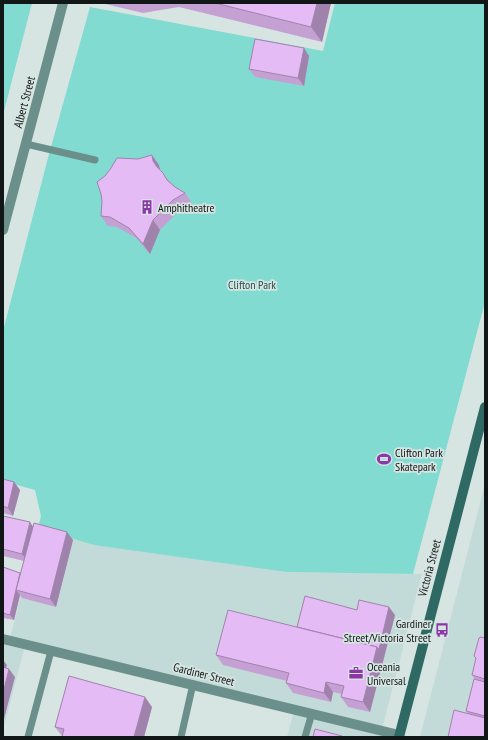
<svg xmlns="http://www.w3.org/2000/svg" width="488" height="740" font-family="'PT Sans Narrow',sans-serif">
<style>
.built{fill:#c3dbd8}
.green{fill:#81dbd1}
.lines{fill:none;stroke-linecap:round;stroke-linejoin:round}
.lane{stroke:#6b908b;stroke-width:7}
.street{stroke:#6b908b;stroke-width:10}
.secondary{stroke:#2e6963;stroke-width:10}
.wall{fill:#c5a1d3}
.shaded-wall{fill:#a083ac}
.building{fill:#e5bbf5;stroke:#a083ac}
.labels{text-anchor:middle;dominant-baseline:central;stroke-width:3.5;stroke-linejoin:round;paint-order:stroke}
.street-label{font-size:12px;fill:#111616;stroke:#d6e5e2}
.poi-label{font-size:12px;fill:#111616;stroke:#d6e5e2;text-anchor:start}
.park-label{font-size:12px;fill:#26514c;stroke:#d6e5e2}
</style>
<rect width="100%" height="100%" fill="#d6e5e2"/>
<g class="built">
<polygon points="485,484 485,737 420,737"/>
<polygon points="38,528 287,572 422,574 380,737 287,737 295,707 26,642 3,730 3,636 10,638"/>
</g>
<g class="green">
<polygon points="3,3 32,3 3,115"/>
<polygon points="335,3 485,3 485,302 413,574 287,572 94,545 38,528 41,516 35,490 3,481 3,331 49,154 90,7 323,51"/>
</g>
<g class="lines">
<g class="lane">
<polyline points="26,144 95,160"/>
<polyline points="28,737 51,651"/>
<polyline points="181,737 193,684"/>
<polyline points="305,737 312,713"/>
</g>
<g class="street">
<polyline points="3,230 63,3"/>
<polyline points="3,639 399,735"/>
</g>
<polyline class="secondary" points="399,737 485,407"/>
</g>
<g class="wall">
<polygon points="101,3 331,3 322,42 179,7 143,13"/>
<polygon points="309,56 304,86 255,77 249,69"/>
<polygon points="159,165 160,170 169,181 175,187 185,193 192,203 180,210 160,230 150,254 136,238 117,227 108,226 101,216"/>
<polygon points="3,479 14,482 20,490 13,516 3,513"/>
<polygon points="3,516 73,540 56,607 22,598 20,595 14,620 3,618 3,567 20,573 21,574 24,561 3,556"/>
<polygon points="357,610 395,615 370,712 348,707 341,697 342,694 333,692 331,702 293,693 286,683 287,681 223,665 216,655 297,627"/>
<polygon points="485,638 485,737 466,711 475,680 472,675 476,659 474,656"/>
<polygon points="152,707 144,737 62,737 62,736 55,727"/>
</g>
<g class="shaded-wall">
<polygon points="317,3 331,3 322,42 311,27"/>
<polygon points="304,48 309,56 304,86 298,78"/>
<polygon points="152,155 159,165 160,171 157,167 153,161"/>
<polygon points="153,220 160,230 150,254 143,244"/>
<polygon points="14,482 20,490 13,516 8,508"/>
<polygon points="30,522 35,530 28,562 22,554"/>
<polygon points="67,532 73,540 56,607 50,599"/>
<polygon points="20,573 24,578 16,590 20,595 14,620 10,615"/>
<polygon points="389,607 395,615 370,712 363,702 377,647"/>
<polygon points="3,660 7,665 4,674 3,672"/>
<polygon points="9,669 15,677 3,723 3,693"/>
<polygon points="326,682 333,692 331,702 324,693"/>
<polygon points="145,697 152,707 144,737 134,737"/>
</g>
<g class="building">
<polygon points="215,3 317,3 311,27"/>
<polygon points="255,39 304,48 298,78 249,69"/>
<polygon points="152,155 153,161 157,167 163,173 167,180 175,187 185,193 173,200 153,220 143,244 129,228 110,217 101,216 102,202 101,194 97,182 105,176 111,168 117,158 138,159"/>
<polygon points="3,479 14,482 8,508 3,506"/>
<polygon points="3,516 30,522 22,554 3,549"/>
<polygon points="34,523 67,532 50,599 16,590"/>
<polygon points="3,567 20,573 10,615 3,613"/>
<polygon points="305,596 357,610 359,600 389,607 379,649 377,647 297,627"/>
<polygon points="228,610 377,647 363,702 341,697 344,686 326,682 324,693 286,683 289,673 216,655"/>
<polygon points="481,637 485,638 485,679 472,675 476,658 474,656 479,638"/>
<polygon points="3,667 9,669 3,693"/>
<polygon points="69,676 145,697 134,737 62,737 64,729 55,727"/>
<polygon points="474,679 485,682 485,716 466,711"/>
<polygon points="454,710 485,718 485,737 448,737"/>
<polygon points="315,729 342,736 342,737 313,737"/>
</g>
<defs>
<symbol id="building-bare" viewBox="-9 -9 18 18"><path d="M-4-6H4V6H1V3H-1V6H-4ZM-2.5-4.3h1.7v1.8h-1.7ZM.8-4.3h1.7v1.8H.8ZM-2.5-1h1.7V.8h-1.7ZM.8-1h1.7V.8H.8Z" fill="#8b37a6" stroke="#d6e5e2" stroke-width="2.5" paint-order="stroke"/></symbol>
<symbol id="stadium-bare" viewBox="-9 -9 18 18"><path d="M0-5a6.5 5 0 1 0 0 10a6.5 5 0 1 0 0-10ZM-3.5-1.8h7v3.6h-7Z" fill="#8b37a6" stroke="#d6e5e2" stroke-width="2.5" paint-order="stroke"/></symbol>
<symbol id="bus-bare" viewBox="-9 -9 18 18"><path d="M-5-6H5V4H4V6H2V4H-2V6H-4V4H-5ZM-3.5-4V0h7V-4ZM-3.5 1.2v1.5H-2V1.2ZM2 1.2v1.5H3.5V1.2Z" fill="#8b37a6" stroke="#d6e5e2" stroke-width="2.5" paint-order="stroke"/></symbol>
<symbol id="office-bare" viewBox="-9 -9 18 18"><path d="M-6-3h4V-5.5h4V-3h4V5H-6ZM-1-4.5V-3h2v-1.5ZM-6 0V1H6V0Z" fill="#8b37a6" stroke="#d6e5e2" stroke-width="2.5" paint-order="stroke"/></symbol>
</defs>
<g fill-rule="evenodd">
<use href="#building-bare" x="137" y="197" width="20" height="20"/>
<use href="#stadium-bare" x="374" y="449" width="20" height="20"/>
<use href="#bus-bare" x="432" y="620" width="20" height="20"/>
<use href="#office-bare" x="346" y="663" width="20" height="20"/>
</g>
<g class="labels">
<g class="street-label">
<text transform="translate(24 102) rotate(-75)">Albert Street</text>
<text transform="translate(429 568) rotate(-75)">Victoria Street</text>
<text transform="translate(204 674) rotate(14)">Gardiner Street</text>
</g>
<g class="poi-label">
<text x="158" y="207">Amphitheatre</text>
<text x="395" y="452">Clifton Park<tspan x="395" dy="14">Skatepark</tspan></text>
<text x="431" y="623" text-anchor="end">Gardiner<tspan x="431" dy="14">Street/Victoria Street</tspan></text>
<text x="367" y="666">Oceania<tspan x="367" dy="14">Universal</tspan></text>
</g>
<g class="park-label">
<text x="252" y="284">Clifton Park</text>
</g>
</g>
<rect width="488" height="740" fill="none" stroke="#111616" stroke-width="8"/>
</svg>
